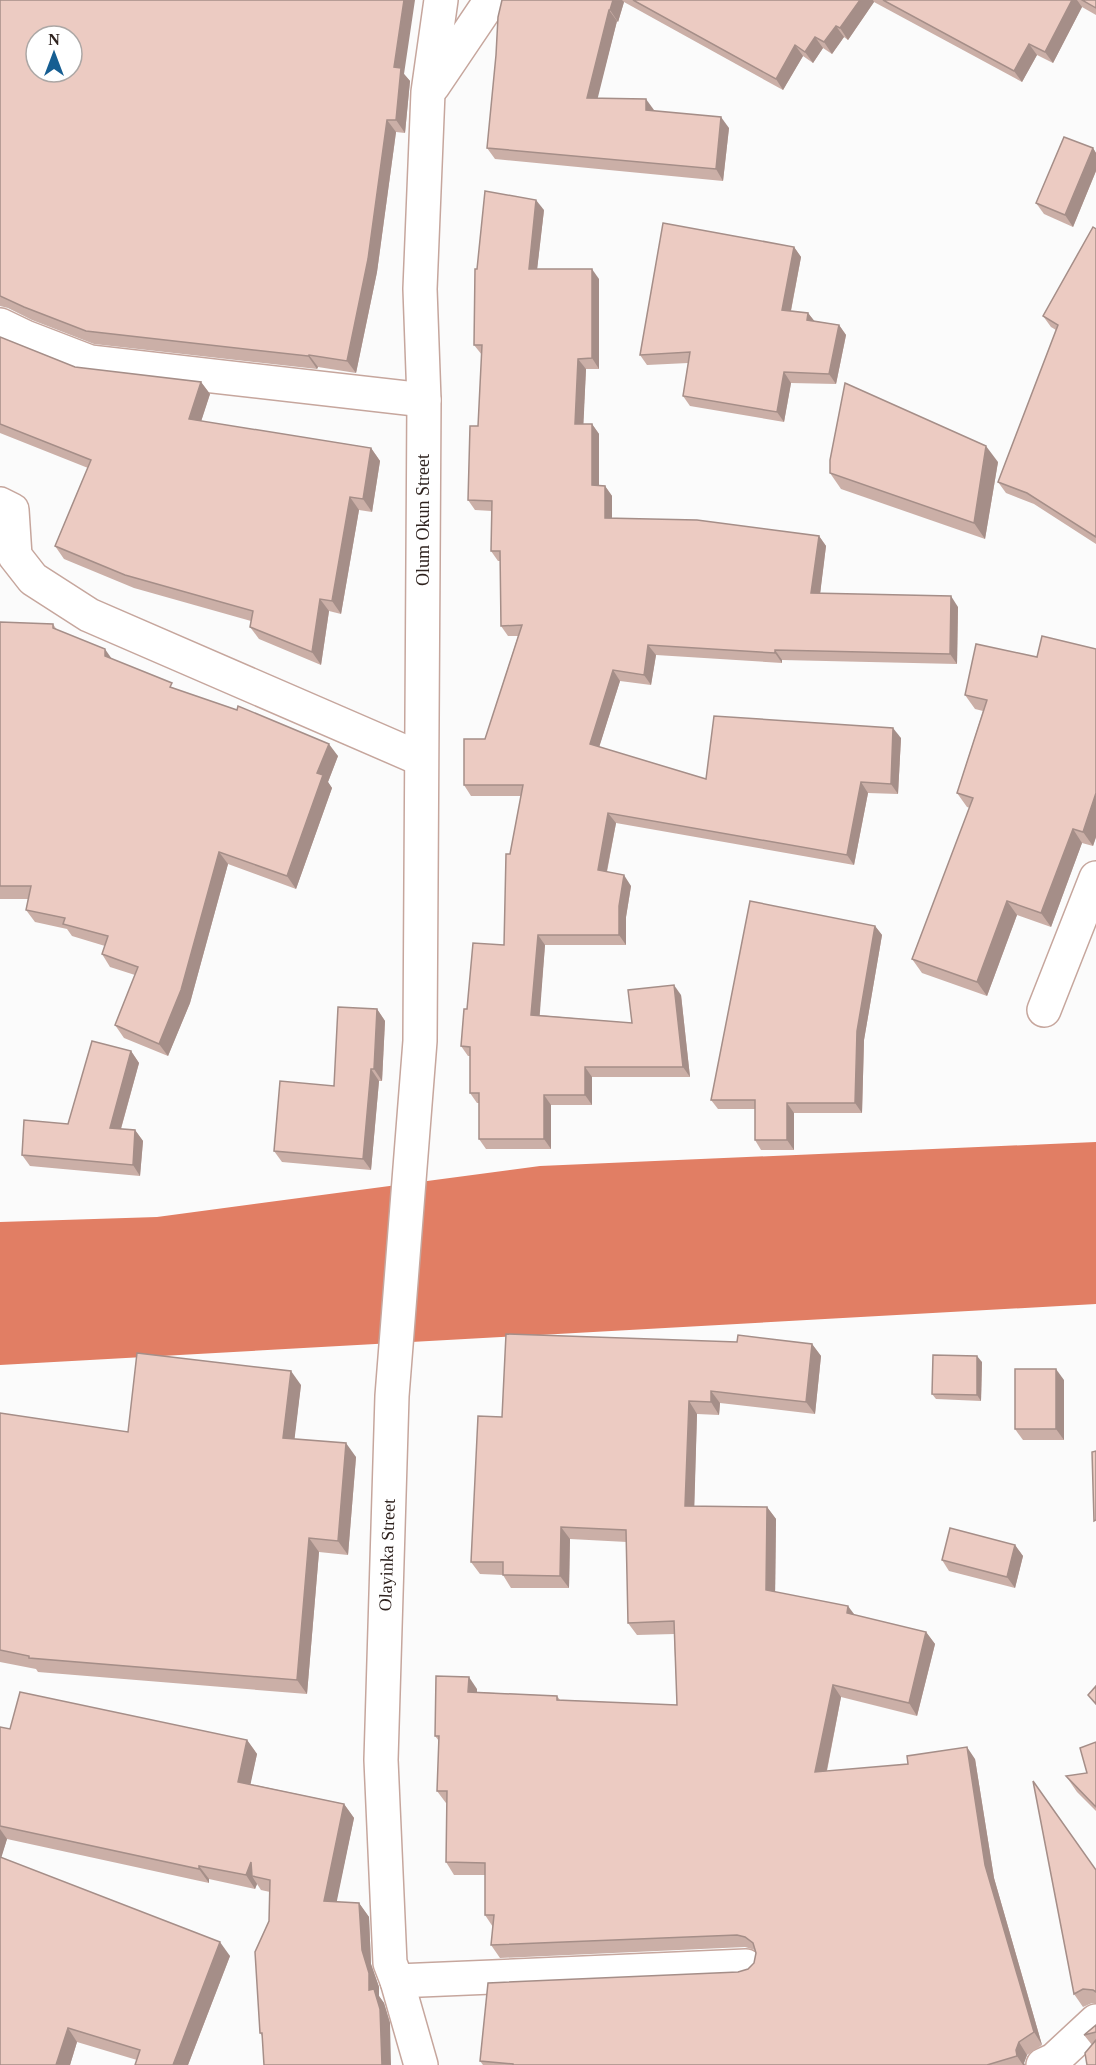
<svg xmlns="http://www.w3.org/2000/svg" width="1096" height="2065" font-family="'Times New Roman',serif">
<style>
.water{fill:#e17e64}
.lines{fill:none;stroke-linecap:round;stroke-linejoin:round}
.street-casing{stroke:#c6a69d;stroke-width:36}
.street{stroke:#fff;stroke-width:33}
.wall{fill:#cbafa7}
.shaded-wall{fill:#a58e88}
.building{fill:#eccbc2;stroke:#a58e88;stroke-width:1.5;fill-rule:evenodd}
.labels{text-anchor:middle;dominant-baseline:central;stroke-width:5;stroke-linejoin:round;paint-order:stroke}
.street-label{font-size:18px;fill:#2f231f;stroke:#fff}
</style>
<rect width="100%" height="100%" fill="#fbfbfb"/>
<polygon class="water" points="1096,1142 1096,1304 0,1365 0,1222 157,1217 540,1166"/>
<g class="lines">
<defs>
<g id="street">
<polyline points="433,86 491,0"/>
<polyline points="0,325 25,337 90,362 424,400"/>
<polyline points="0,504 12,510 15,556 33,579 89,615 421,759"/>
<polyline points="1044,1010 1096,878"/>
<polyline points="397,1981 746,1966"/>
<polyline points="421,2065 397,1981 390,1963 381,1760 392,1396 420,1041 424,400 420,289 428,92 441,0"/>
<polyline points="1043,2065 1054,2060 1096,2021"/>
</g>
</defs>
<use href="#street" class="street-casing"/>
<use href="#street" class="street"/>
</g>
<g class="wall">
<polygon points="0,0 404,74 410,81 405,133 396,132 377,272 356,373 318,367 317,369 94,344 32,320 8,308 0,306"/>
<polygon points="502,0 1096,0 1096,15 1082,7 1053,63 1037,55 1022,82 874,2 848,40 844,37 832,54 823,48 813,63 803,56 783,90 624,2 618,22 617,21 597,98 729,128 723,181 495,159 487,148"/>
<polygon points="1093,148 1096,153 1096,171 1073,227 1044,214 1036,203"/>
<polygon points="544,210 537,269 599,279 599,369 586,369 583,424 592,424 599,434 599,485 605,486 612,496 612,518 819,536 826,546 820,593 958,607 957,664 782,660 782,663 656,655 651,685 620,681 599,747 706,779 901,738 898,794 868,793 854,865 616,823 607,872 631,886 626,917 626,945 545,945 539,1015 632,1023 681,995 690,1077 592,1077 592,1105 551,1105 551,1149 486,1149 479,1139 479,1103 477,1103 470,1093 470,1056 468,1056 461,1046 467,1009 504,945 510,854 521,796 471,796 464,785 485,739 518,636 508,636 501,626 500,561 498,561 491,551 492,511 475,510 468,500 478,426 482,355 474,345 477,269"/>
<polygon points="1096,229 1096,544 1034,504 1006,493 998,482 1056,330 1051,327 1043,316"/>
<polygon points="794,247 801,257 791,311 808,313 814,321 839,325 846,335 836,384 791,383 784,422 690,406 683,396 688,363 647,365 640,355"/>
<polygon points="0,337 75,367 201,382 210,394 201,421 371,448 380,461 372,512 359,510 341,614 329,611 321,665 259,639 250,627 251,621 134,588 64,559 55,546 88,468 0,433"/>
<polygon points="998,462 985,539 841,489 830,473"/>
<polygon points="0,622 53,624 57,630 112,659 176,689 338,756 328,782 332,788 296,889 228,864 190,1003 168,1056 124,1038 115,1025 135,975 110,967 102,954 105,946 72,936 67,929 35,922 26,910 28,899 0,899"/>
<polygon points="1096,649 1096,837 1093,846 1082,843 1051,927 1017,915 987,996 922,973 912,959 970,808 967,807 957,793 983,711 975,709 965,695 1037,657"/>
<polygon points="875,926 882,935 864,1040 862,1113 794,1113 794,1150 761,1150 755,1140 755,1109 718,1109 711,1100"/>
<polygon points="377,1009 385,1021 382,1081 379,1081 371,1170 282,1162 274,1151 334,1086"/>
<polygon points="131,1051 139,1063 121,1129 135,1130 143,1141 140,1176 30,1166 22,1155 68,1124"/>
<polygon points="737,1342 812,1344 821,1356 815,1414 720,1403 719,1415 697,1414 694,1506 767,1507 776,1519 775,1592 854,1615 926,1632 935,1644 917,1716 841,1697 827,1771 975,1759 994,1878 1042,2045 1027,2055 1024,2063 1025,2065 483,2065 480,2061 748,1969 754,1963 756,1953 755,1950 745,1947 500,1958 491,1945 493,1927 485,1915 485,1875 454,1875 446,1862 447,1803 446,1803 437,1791 439,1741 435,1736 477,1689 477,1692 557,1696 560,1700 677,1705 674,1634 637,1635 628,1623 627,1542 570,1539 569,1588 511,1588 503,1575 480,1574 471,1562 502,1417"/>
<polygon points="982,1362 981,1401 936,1399 932,1394"/>
<polygon points="1064,1380 1064,1440 1023,1440 1015,1429"/>
<polygon points="301,1385 294,1439 356,1457 348,1555 319,1552 307,1694 38,1672 36,1669 0,1662 0,1413 128,1432"/>
<polygon points="1015,1545 1023,1556 1015,1588 949,1571 942,1560"/>
<polygon points="0,1727 10,1729 247,1740 257,1754 250,1784 344,1804 354,1818 336,1902 359,1903 369,1917 371,1964 379,1987 379,1996 384,2003 390,2023 263,2037 260,2033 269,1921 270,1892 261,1890 257,1884 255,1889 209,1879 209,1883 7,1839 1,1857 230,1956 188,2065 135,2065 137,2060 77,2042 70,2065 0,2065"/>
<polygon points="1096,1742 1096,1811 1077,1792 1066,1776 1087,1773"/>
<polygon points="1096,1870 1096,2003 1092,2003 1083,2007 1074,1994"/>
<polygon points="1096,2025 1096,2065 1092,2045 1084,2035"/>
</g>
<g class="shaded-wall">
<polygon points="404,0 415,0 404,74 410,81 405,133 396,120 394,67"/>
<polygon points="613,0 622,0 624,2 618,22 610,10"/>
<polygon points="860,0 873,0 874,2 848,40 840,28"/>
<polygon points="1072,0 1077,0 1082,7 1053,63 1045,52"/>
<polygon points="609,10 617,21 595,109 587,98"/>
<polygon points="836,26 844,37 832,54 824,42"/>
<polygon points="815,37 823,48 813,63 805,52"/>
<polygon points="1029,44 1037,55 1022,82 1014,71"/>
<polygon points="795,45 803,56 783,90 776,79"/>
<polygon points="646,99 654,110 646,110"/>
<polygon points="721,117 729,128 723,181 716,169"/>
<polygon points="387,120 396,132 377,272 356,373 347,361"/>
<polygon points="1093,148 1096,153 1096,171 1073,227 1065,215"/>
<polygon points="536,200 544,210 536,279 529,269"/>
<polygon points="794,247 801,257 789,320 782,310"/>
<polygon points="592,269 599,279 599,369 592,358"/>
<polygon points="808,313 816,323 807,320"/>
<polygon points="839,325 846,335 836,384 829,374"/>
<polygon points="309,355 318,367 317,369 308,356"/>
<polygon points="578,359 586,369 583,434 575,424"/>
<polygon points="784,372 791,383 784,422 777,412"/>
<polygon points="201,382 210,394 198,431 189,419"/>
<polygon points="592,424 599,434 599,495 592,485"/>
<polygon points="986,446 998,462 985,539 974,523"/>
<polygon points="371,448 380,461 372,512 363,499"/>
<polygon points="605,486 612,496 612,529 605,518"/>
<polygon points="350,497 359,510 341,614 332,601"/>
<polygon points="819,536 826,546 819,603 811,593"/>
<polygon points="951,596 958,607 957,664 950,654"/>
<polygon points="320,599 329,611 321,665 312,652"/>
<polygon points="648,645 656,655 651,685 644,675"/>
<polygon points="105,649 114,662 105,656"/>
<polygon points="775,650 782,660 782,663 775,653"/>
<polygon points="613,670 620,681 597,754 590,744"/>
<polygon points="893,728 901,738 898,794 891,784"/>
<polygon points="329,744 338,756 328,782 332,788 296,889 287,876 317,773"/>
<polygon points="861,782 868,793 854,865 847,855"/>
<polygon points="1096,793 1096,837 1093,846 1083,832"/>
<polygon points="608,813 616,823 605,880 598,870"/>
<polygon points="1073,829 1082,843 1051,927 1041,913"/>
<polygon points="219,852 228,864 190,1003 168,1056 159,1044"/>
<polygon points="624,875 631,886 626,917 626,945 619,935 619,906"/>
<polygon points="1007,901 1017,915 987,996 977,982"/>
<polygon points="875,926 882,935 864,1040 862,1113 855,1103 857,1031"/>
<polygon points="538,935 545,945 539,1025 531,1015"/>
<polygon points="674,985 681,995 690,1077 683,1067"/>
<polygon points="377,1009 385,1021 382,1081 374,1069"/>
<polygon points="131,1051 139,1063 118,1139 110,1128"/>
<polygon points="585,1067 592,1077 592,1105 585,1095"/>
<polygon points="371,1069 379,1081 371,1170 363,1159"/>
<polygon points="544,1095 551,1105 551,1149 544,1139"/>
<polygon points="787,1103 794,1113 794,1150 787,1140"/>
<polygon points="135,1130 143,1141 140,1176 133,1165"/>
<polygon points="812,1344 821,1356 815,1414 806,1402"/>
<polygon points="977,1356 982,1362 981,1401 977,1395"/>
<polygon points="1056,1369 1064,1380 1064,1440 1056,1429"/>
<polygon points="291,1371 301,1385 293,1452 283,1438"/>
<polygon points="711,1391 720,1403 719,1415 711,1402"/>
<polygon points="689,1401 697,1414 694,1518 685,1506"/>
<polygon points="346,1443 356,1457 348,1555 338,1541"/>
<polygon points="767,1507 776,1519 775,1603 766,1590"/>
<polygon points="561,1527 570,1539 569,1588 560,1576"/>
<polygon points="309,1538 319,1552 307,1694 297,1680"/>
<polygon points="1015,1545 1023,1556 1015,1588 1007,1577"/>
<polygon points="848,1606 857,1618 847,1613"/>
<polygon points="926,1632 935,1644 917,1716 909,1703"/>
<polygon points="469,1677 477,1689 477,1704 468,1692"/>
<polygon points="833,1685 841,1697 824,1784 815,1772"/>
<polygon points="247,1740 257,1754 248,1796 238,1782"/>
<polygon points="967,1747 975,1759 994,1878 1042,2045 1034,2032 985,1865"/>
<polygon points="344,1804 354,1818 334,1915 324,1901"/>
<polygon points="0,1829 7,1839 0,1862"/>
<polygon points="251,1862 252,1876 257,1884 255,1889 246,1875"/>
<polygon points="199,1866 209,1879 209,1883 199,1869"/>
<polygon points="359,1903 369,1917 371,1964 379,1987 379,1996 384,2003 390,2023 391,2065 382,2065 362,1950"/>
<polygon points="220,1942 230,1956 188,2065 173,2065"/>
<polygon points="68,2028 77,2042 70,2065 56,2065"/>
<polygon points="1019,2042 1027,2055 1024,2063 1025,2065 1023,2065 1017,2056 1016,2050"/>
</g>
<g class="building">
<path d="M0,0H404L394,67L401,68L396,120H387L368,259L347,361L309,355L308,356L86,331L24,307L0,296ZM36,36H72V72H36Z"/>
<polygon points="502,0 613,0 610,10 609,10 587,98 646,99 646,110 721,117 716,169 487,148 496,55 498,17"/>
<polygon points="633,0 860,0 840,28 836,26 824,42 815,37 805,52 795,45 776,79"/>
<polygon points="883,0 1072,0 1045,52 1029,44 1014,71"/>
<polygon points="1082,0 1096,0 1096,8"/>
<polygon points="1064,137 1093,148 1065,215 1036,203"/>
<polygon points="485,191 536,200 529,269 592,269 592,358 578,359 575,424 592,424 592,485 605,486 605,518 697,520 819,536 811,593 951,596 950,654 775,650 775,653 648,645 644,675 613,670 590,744 706,779 714,716 893,728 891,784 861,782 847,855 608,813 598,870 624,875 619,906 619,935 538,935 531,1015 632,1023 628,990 674,985 683,1067 585,1067 585,1095 544,1095 544,1139 479,1139 479,1093 470,1093 470,1047 461,1046 464,1009 467,1009 473,943 504,945 506,854 510,854 523,785 464,785 464,739 485,739 522,625 501,626 500,551 491,551 492,501 468,500 470,426 478,426 482,345 474,345 475,269 477,269"/>
<polygon points="663,223 794,247 782,310 808,313 807,320 839,325 829,374 784,372 777,412 683,396 690,352 640,355"/>
<polygon points="1093,227 1096,229 1096,537 1027,493 998,482 1058,325 1043,316"/>
<polygon points="0,337 75,367 201,382 189,419 371,448 363,499 350,497 332,601 320,599 312,652 250,627 253,611 125,575 55,546 91,460 0,424"/>
<polygon points="845,383 986,446 974,523 830,473 830,460"/>
<polygon points="0,622 53,624 53,628 105,649 105,656 172,683 170,687 237,710 238,706 329,744 317,773 323,775 287,876 219,852 181,990 159,1044 115,1025 138,967 102,954 108,936 63,924 65,918 26,910 31,886 0,886"/>
<polygon points="1042,636 1096,649 1096,793 1083,832 1073,829 1041,913 1007,901 977,982 912,959 973,798 957,793 987,700 965,695 976,644 1037,657"/>
<polygon points="750,901 875,926 857,1031 855,1103 787,1103 787,1140 755,1140 755,1100 711,1100"/>
<polygon points="338,1007 377,1009 374,1069 371,1069 363,1159 274,1151 280,1081 334,1086"/>
<polygon points="92,1041 131,1051 110,1128 135,1130 133,1165 22,1155 24,1120 68,1124"/>
<polygon points="506,1334 737,1342 738,1335 812,1344 806,1402 711,1391 711,1402 689,1401 685,1506 767,1507 766,1590 848,1606 847,1613 926,1632 909,1703 833,1685 815,1772 908,1764 907,1756 967,1747 985,1865 1034,2032 1019,2042 1016,2050 1017,2056 987,2065 513,2065 513,2064 480,2061 488,1983 738,1972 748,1969 754,1963 756,1953 753,1943 745,1937 737,1935 491,1945 494,1915 485,1915 485,1863 446,1862 447,1791 437,1791 439,1736 435,1736 436,1676 469,1677 468,1692 557,1696 557,1700 677,1705 674,1621 628,1623 626,1530 561,1527 560,1576 503,1575 503,1562 471,1562 478,1416 502,1417"/>
<polygon points="137,1353 291,1371 283,1438 346,1443 338,1541 309,1538 297,1680 29,1658 29,1656 0,1650 0,1413 128,1432"/>
<polygon points="933,1355 977,1356 977,1395 932,1394"/>
<rect x="1015" y="1369" width="41" height="60"/>
<polygon points="1096,1451 1096,1520 1094,1521 1092,1452"/>
<polygon points="950,1528 1015,1545 1007,1577 942,1560"/>
<polygon points="1096,1686 1096,1704 1088,1695"/>
<polygon points="20,1692 247,1740 238,1782 344,1804 324,1901 359,1903 362,1950 369,1973 369,1990 374,1989 380,2009 382,2065 264,2065 262,2033 260,2033 255,1952 269,1921 270,1880 252,1876 251,1862 246,1875 199,1866 199,1869 0,1826 0,1727 10,1729"/>
<polygon points="1096,1742 1096,1807 1066,1776 1087,1773 1080,1748"/>
<polygon points="1033,1781 1096,1870 1096,1992 1093,1990 1083,1989 1074,1994"/>
<polygon points="0,1857 220,1942 173,2065 135,2065 140,2050 68,2028 56,2065 0,2065"/>
<polygon points="1096,2025 1096,2032 1084,2035"/>
<polygon points="1096,2040 1096,2065 1087,2065 1085,2053"/>
</g>
<g class="labels">
<g class="street-label">
<text transform="translate(423 520) rotate(-90)">Olum Okun Street</text>
<text transform="translate(387 1555) rotate(-88)">Olayinka Street</text>
</g>
</g>
<g transform="translate(54 54)"><circle r="28" fill="#ffffff" stroke="#aca7a5" stroke-width="1.5"/>
<path d="M0-4.5L10 22L0 15L-10 22Z" fill="#165e92"/>
<text y="-9" font-size="16" font-weight="bold" text-anchor="middle" fill="#2f231f">N</text>
</g>
</svg>
